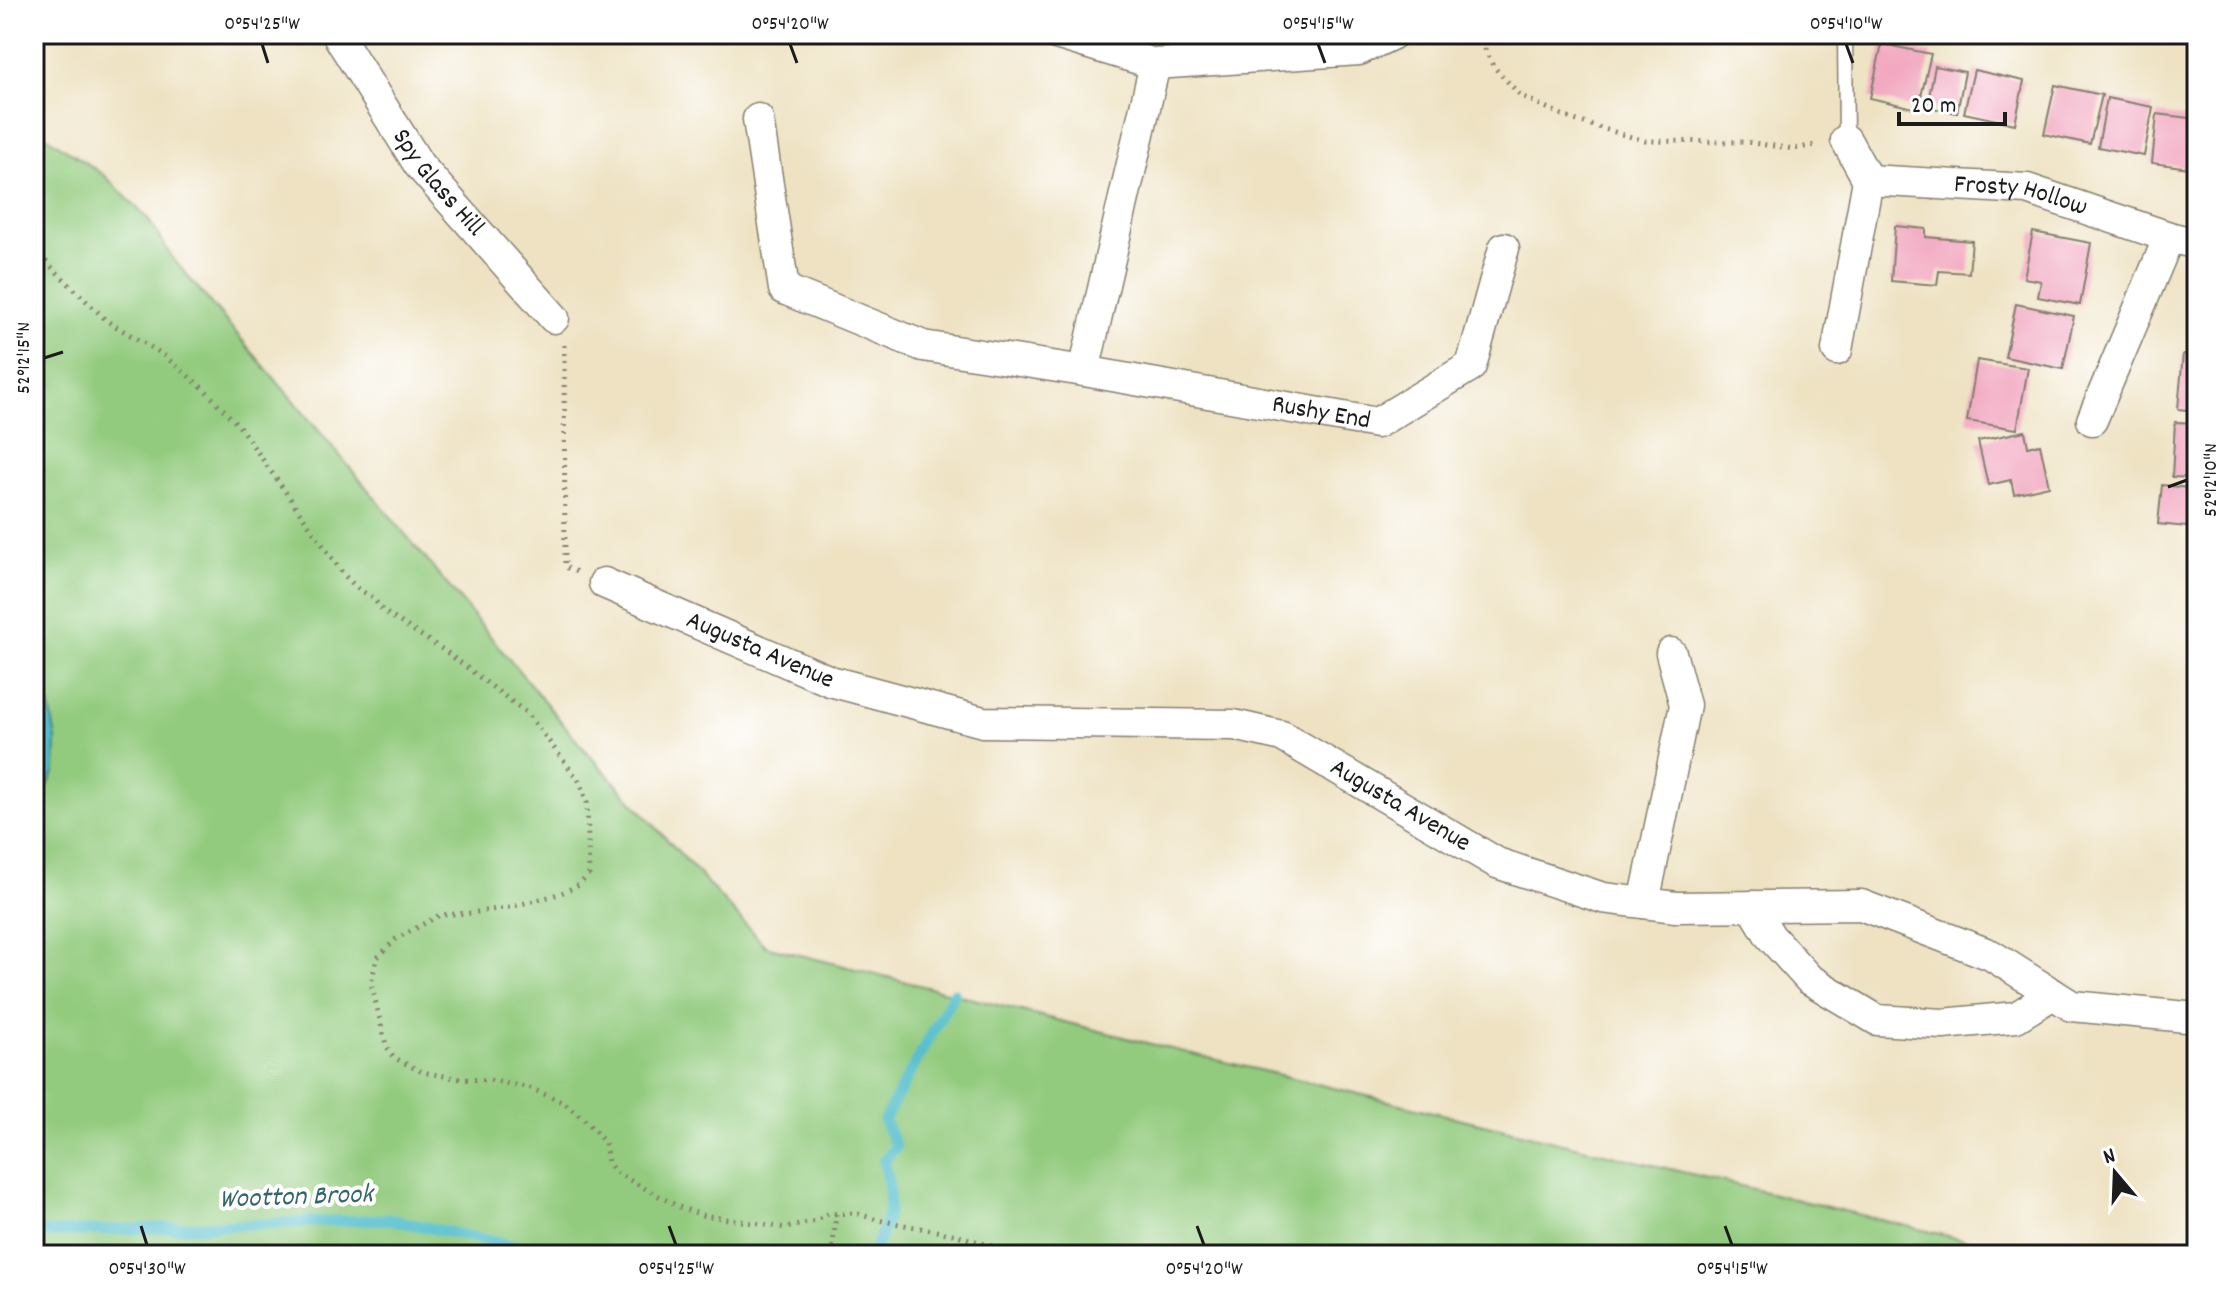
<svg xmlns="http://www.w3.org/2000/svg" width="2231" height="1289" font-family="Dekko,sans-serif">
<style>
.green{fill:#93cb7e;stroke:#58744d;stroke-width:2}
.water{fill:#52becc;stroke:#376d74;stroke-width:2}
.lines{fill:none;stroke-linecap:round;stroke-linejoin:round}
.stream{stroke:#52becc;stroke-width:11}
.building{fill:#f2a5be}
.lane-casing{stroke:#857f6f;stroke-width:17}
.street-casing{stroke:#857f6f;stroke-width:33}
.path{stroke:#857f6f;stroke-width:5;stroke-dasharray:2 6;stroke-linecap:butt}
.lane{stroke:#fff;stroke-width:14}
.street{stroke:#fff;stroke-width:30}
.ticks{fill:none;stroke:#1c1c1c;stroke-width:3}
.labels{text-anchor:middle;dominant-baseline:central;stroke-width:8;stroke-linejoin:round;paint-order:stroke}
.street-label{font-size:26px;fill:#1c1c1c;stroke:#fff}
.water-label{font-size:28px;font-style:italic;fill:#34656b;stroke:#fff}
.neatline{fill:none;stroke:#1c1c1c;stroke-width:3}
.ticks-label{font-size:20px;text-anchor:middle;fill:#1c1c1c}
</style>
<rect width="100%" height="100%" fill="#fff"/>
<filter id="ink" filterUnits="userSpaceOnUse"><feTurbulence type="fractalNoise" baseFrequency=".0125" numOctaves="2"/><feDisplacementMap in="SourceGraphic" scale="16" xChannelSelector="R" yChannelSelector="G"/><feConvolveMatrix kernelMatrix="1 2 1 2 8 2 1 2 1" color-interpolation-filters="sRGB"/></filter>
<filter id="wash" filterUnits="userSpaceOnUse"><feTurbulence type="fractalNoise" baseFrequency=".006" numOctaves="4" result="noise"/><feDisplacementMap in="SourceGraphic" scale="32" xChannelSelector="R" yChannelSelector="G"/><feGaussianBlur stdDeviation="1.8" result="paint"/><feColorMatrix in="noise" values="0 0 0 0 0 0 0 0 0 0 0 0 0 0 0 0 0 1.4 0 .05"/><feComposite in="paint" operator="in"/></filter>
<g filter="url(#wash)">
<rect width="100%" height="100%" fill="#eee2c2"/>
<polygon class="green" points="34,128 104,175 148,219 174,260 336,451 584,749 765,946 1151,1044 2027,1255 34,1255"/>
<polygon class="water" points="34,676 50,707 56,739 55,771 48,785 34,794"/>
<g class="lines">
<g class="stream">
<polyline points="34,1233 388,1219 556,1255"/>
<path d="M872,1255C891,1215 894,1203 884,1160L896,1147L884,1120L954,993"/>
</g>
</g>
<g id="blocks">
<g class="building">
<polygon points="1882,44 1931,54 1918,109 1870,98"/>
<polygon points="1935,66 1965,72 1957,113 1927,107"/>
<polygon points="1974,70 2024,81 2015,124 1964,113"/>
<polygon points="2055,85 2102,95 2090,144 2044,134"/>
<polygon points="2107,98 2153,107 2144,156 2098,147"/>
<polygon points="2157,114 2197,119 2197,169 2152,163"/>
<polygon points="1895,226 1926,229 1926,237 1972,241 1969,273 1939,271 1937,285 1891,281"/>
<polygon points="2033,232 2091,243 2080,305 2038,297 2041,281 2024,278"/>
<polygon points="2195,284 2197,284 2197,344 2191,344"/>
<polygon points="2016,304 2074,316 2063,369 2005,357"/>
<polygon points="2183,354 2197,355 2197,411 2178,409"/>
<polygon points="1977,360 2028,368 2017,429 1967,421"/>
<polygon points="2175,422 2197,423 2197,478 2172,477"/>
<polygon points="2025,431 2028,447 2040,444 2049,486 2014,494 2011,480 1988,485 1978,441"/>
<polygon points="2162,485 2197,489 2197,528 2158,524"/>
</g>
</g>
</g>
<g filter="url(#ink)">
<use href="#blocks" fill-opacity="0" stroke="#857f6f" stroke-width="2"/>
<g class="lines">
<defs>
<polyline id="lane" points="1845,34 1846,140"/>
<g id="street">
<path id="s1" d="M337,34L419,165L554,318"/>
<polyline points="1056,34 1155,64 1359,50 1393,34"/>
<path id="s2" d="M758,119L784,289L923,346L1084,371L1377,423L1471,366L1504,248"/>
<path id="s3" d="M1868,180L2027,189L2169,237L2197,244"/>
<polyline points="1837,350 1868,180 1846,140"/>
<polyline points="1084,371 1155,64"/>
<polyline points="2092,420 2169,237"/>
<path id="s4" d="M604,583L830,681L983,722L1234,725L1282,736L1497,863L1603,898L1676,907L1861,905L1991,955L2072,1006L2197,1018"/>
<polyline points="1644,903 1685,705 1671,653"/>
<polyline points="1752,906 1770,936 1809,979 1877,1020 1943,1024 2016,1017 2053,994"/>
</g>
</defs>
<use href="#lane" class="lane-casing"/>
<use href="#street" class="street-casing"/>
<g class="path">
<polyline points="1478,34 1493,66 1521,96 1571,119 1645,141 1746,142 1794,149 1815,145"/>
<polyline points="34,250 107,321 162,354 205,390 239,426 344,575 358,589 373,598 383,611 445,651 528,714 580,782 587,803 589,874 579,885 559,894 510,907 471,913 440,915 396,939 377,958 371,983 386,1045 393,1057 422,1072 461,1079 490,1080 530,1088 565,1103 586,1121 605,1143 608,1162 615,1172 679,1207 702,1215 786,1228 816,1221 828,1214 855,1213 878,1220 957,1235 1020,1255"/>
<polyline points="564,345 565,567 577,572"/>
<polyline points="832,1255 836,1214"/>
</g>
<use href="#lane" class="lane"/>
<use href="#street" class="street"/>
</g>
</g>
<path class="ticks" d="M262,44L268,63M790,44L797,63M1318,44L1325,63M1846,44L1853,63M44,358L63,352M2168,487L2187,480M141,1226L147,1245M669,1226L676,1245M1197,1226L1204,1245M1725,1226L1732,1245"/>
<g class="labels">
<g class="street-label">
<text stroke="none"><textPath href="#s1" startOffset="180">Spy Glass Hill</textPath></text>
<text stroke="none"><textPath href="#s3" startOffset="154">Frosty Hollow</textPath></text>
<text stroke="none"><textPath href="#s2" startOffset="726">Rushy End</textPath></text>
<text stroke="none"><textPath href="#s4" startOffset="170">Augusta Avenue</textPath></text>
<text stroke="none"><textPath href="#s4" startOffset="842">Augusta Avenue</textPath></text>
</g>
<g class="water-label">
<text transform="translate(296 1199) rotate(-2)">Wootton Brook</text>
</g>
</g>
<rect width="2231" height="1289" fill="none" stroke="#fff" stroke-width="88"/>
<g transform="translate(2115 1173) rotate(341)" stroke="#ffffff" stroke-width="6" paint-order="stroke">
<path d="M0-6L14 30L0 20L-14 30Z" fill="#1c1c1c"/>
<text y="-12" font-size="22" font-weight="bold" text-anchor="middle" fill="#1c1c1c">N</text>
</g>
<path d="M1899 112v12h106v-12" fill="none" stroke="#1c1c1c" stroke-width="4"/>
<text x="1911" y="112" font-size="24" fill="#1c1c1c" stroke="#ffffff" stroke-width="6" paint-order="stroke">20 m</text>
<rect x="44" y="44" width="2143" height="1201" class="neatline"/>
<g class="ticks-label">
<text x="262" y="29">0°54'25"W</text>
<text x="790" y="29">0°54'20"W</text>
<text x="1318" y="29">0°54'15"W</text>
<text x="1846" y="29">0°54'10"W</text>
<text transform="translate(22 358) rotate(-90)" y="7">52°12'15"N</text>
<text transform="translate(2209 480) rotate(-90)" y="7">52°12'10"N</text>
<text x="147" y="1274">0°54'30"W</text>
<text x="676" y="1274">0°54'25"W</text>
<text x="1204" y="1274">0°54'20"W</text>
<text x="1732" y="1274">0°54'15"W</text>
</g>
</svg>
